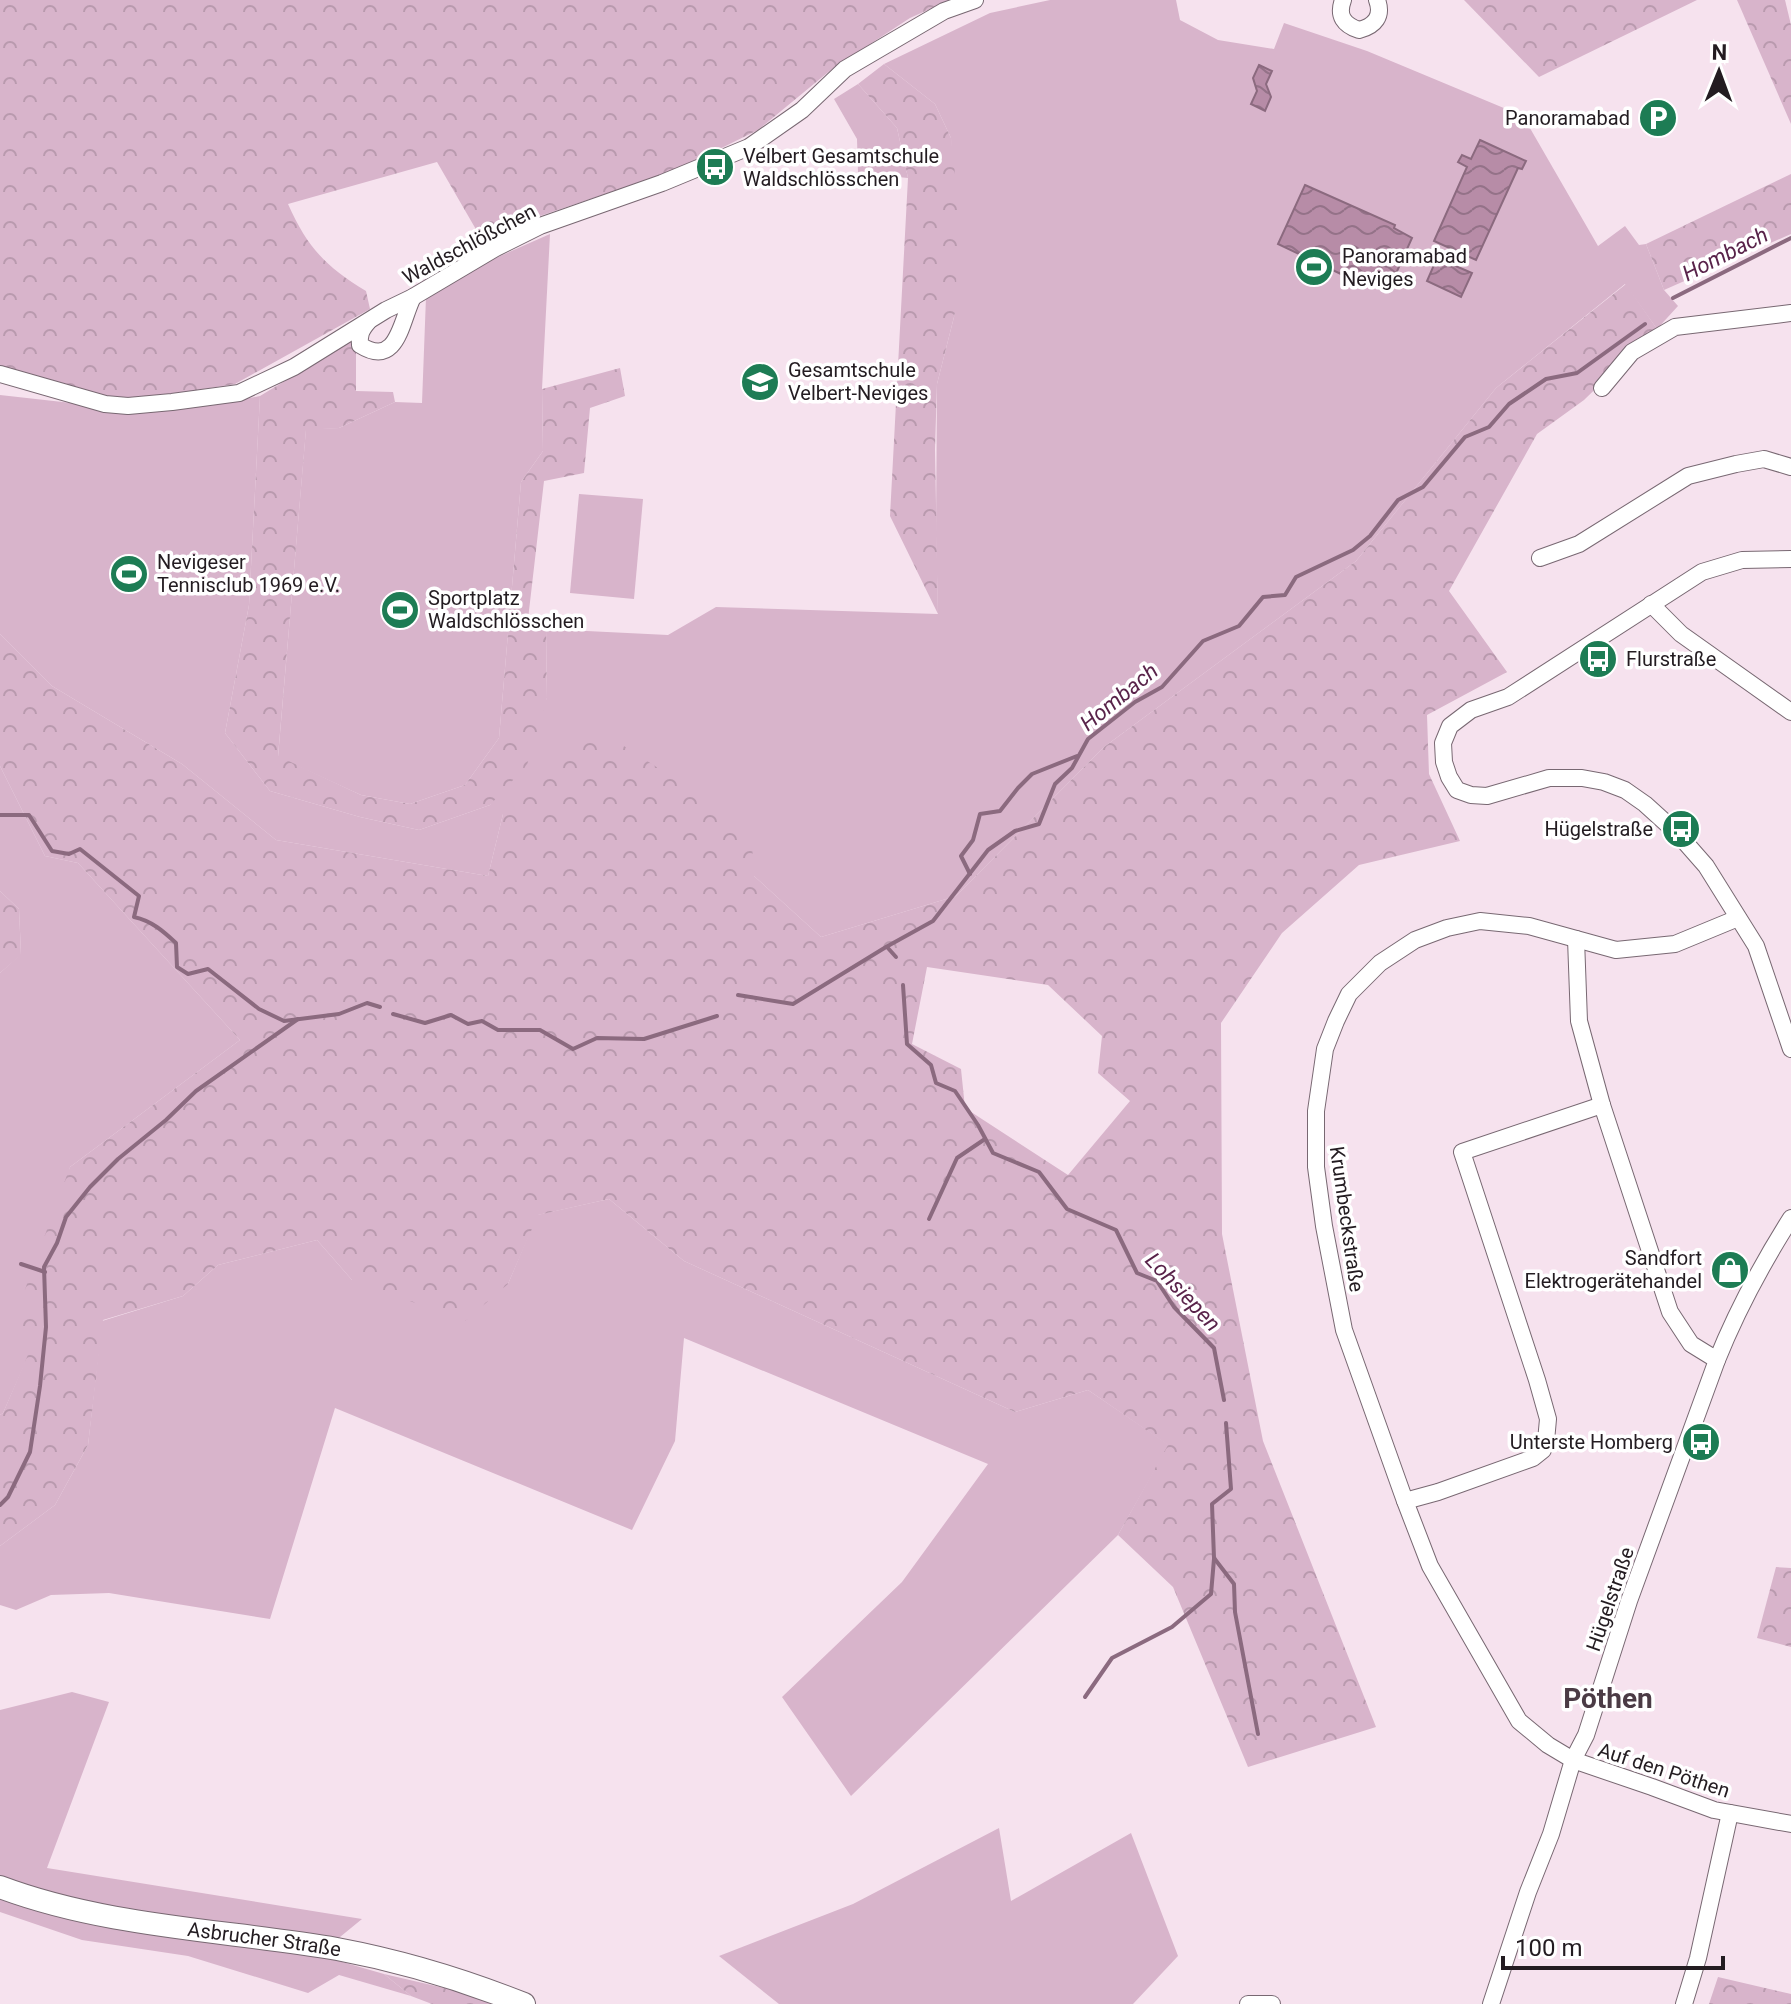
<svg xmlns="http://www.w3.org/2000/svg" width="1791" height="2004" font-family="Roboto,sans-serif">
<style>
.grass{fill:#d8b4cb}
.forest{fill:url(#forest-crowns);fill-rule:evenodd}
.water{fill:url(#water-waves);stroke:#8b6a7f;stroke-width:2}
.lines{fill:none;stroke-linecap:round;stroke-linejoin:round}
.stream{stroke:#8b6a7f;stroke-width:4}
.street-casing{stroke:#786872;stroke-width:18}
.secondary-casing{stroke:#786872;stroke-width:24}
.street{stroke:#fff;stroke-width:16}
.secondary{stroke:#fff;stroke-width:22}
.labels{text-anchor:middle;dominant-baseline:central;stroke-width:7;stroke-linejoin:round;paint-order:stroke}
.poi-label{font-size:20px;fill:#231c21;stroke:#fff;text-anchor:start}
.street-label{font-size:20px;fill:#231c21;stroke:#fff}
.water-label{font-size:22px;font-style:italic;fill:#59234a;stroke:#fff}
.district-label{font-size:28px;font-weight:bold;fill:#4b3b45;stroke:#fff}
</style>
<defs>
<pattern id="forest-crowns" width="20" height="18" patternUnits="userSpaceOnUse" patternTransform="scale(2)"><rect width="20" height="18" fill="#d8b4cb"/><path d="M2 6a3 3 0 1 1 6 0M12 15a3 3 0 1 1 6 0" fill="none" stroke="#b99aae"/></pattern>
<pattern id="water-waves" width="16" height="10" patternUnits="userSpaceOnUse" patternTransform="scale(2)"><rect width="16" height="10" fill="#b78ca7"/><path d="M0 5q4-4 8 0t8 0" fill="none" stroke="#947288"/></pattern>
</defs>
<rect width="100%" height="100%" fill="#f6e2ee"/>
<g class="grass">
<polygon points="1050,0 1176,0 1180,20 1218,40 1274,49 1284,23 1367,51 1523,116 1598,246 1625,226 1639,245 1646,244 1664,290 1678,306 1657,329 1625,284 1496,388 1356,561 1104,747 956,896 821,937 754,876 503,814 488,876 276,840 182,764 52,686 0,634 0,395 143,411 215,405 260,396 249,605 225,733 270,791 360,817 419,830 490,805 547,698 546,629 668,635 716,607 938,614 936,535 937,384 955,313 951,138 935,104 884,64 990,13"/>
<polygon points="858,84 897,128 908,178 858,173 857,139 834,99"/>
<polygon points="550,234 542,389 543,451 521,482 499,738 465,785 410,804 361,795 278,757 306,429 339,428 395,402 422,403 426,297 489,261"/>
<polygon points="579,494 643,499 634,599 570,593"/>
<polygon points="0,766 45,856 78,863 240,1040 70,1167 34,1343 3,1413 0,1415 0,973 21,954 19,909 0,891"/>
<polygon points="609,1199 684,1261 1015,1412 1088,1390 1169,1445 1118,1535 851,1796 782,1697 902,1582 988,1464 684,1338 675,1441 632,1530 335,1408 270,1619 109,1593 51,1595 16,1610 0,1605 0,1546 55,1505 88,1445 102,1321 183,1296 218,1265 317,1240 352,1280 508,1284 537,1215"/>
<polygon points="72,1692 109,1702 47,1868 362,1919 318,1955 384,1974 411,1996 339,1975 308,1993 188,1956 82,1940 0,1912 0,1710"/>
<polygon points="999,1828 1011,1901 1131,1833 1178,1956 1133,2004 779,2004 719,1956 853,1904"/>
</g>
<g class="forest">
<path d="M0,0H950L910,18L832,69L758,130L679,169L537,217L485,245L437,162L288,204C307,247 326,267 366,291L370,309L235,384L134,400L108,398L0,368Z"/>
<polygon points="1464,0 1697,0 1539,77"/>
<polygon points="1737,0 1785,0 1791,25 1791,124"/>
<polygon points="884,64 935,104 951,138 959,210 955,313 937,384 935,449 938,614 890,516 908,178 897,128 858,84"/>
<polygon points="1791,174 1791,234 1664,290 1646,244"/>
<path d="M1626,284L1657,329L1584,400L1537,434L1449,591L1507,672L1427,715L1429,774L1460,841L1359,865L1282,933L1221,1023L1222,1234L1263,1441L1376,1727L1248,1767L1173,1587L1118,1535L1168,1445L1088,1390L1015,1412L684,1261L609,1199L538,1215L508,1284L465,1321L352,1280L317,1240L218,1265L183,1296L103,1320L88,1445L55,1505L0,1546V1415L3,1413L33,1343L16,1314L70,1167L240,1040L78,863L45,856L0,766V634L52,686L182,764L276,840L488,876L503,814L596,728L751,828L754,876L821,937L956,896L1104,747L1356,561L1496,388ZM927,967L1048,985L1102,1036L1098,1073L1130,1101L1068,1175L965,1108L961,1069L912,1044Z"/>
<polygon points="356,338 356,391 393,392 395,402 339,428 306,430 278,756 361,795 410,804 465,785 499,738 521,482 543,451 542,389 620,368 625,396 590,408 584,473 544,481 527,628 546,629 547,698 527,765 490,805 419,830 360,817 270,791 225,733 249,605 260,396"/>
<polygon points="0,891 19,909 21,955 0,973"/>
<polygon points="1776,1567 1791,1568 1791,1647 1757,1638"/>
<polygon points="384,1974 483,1997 497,2004 432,2004 411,1996"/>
<polygon points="1718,1977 1791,1994 1791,2004 1709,2004"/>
</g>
<g class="water">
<polygon points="1259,65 1272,71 1266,84 1271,97 1265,111 1251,104 1257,91 1253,78"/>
<polygon points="1480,140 1526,161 1522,169 1518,168 1476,260 1434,241 1467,167 1458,162 1462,155 1471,159"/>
<polygon points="1305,185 1395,225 1394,228 1412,238 1389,289 1343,275 1278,244"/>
<polygon points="1437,258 1472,273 1461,297 1427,281"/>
</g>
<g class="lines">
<g class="stream">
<polyline points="1673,298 1791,238"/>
<path d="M0,815H29L52,851L69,854L80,849L139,896L134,917C152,921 163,931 176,943L177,967L188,974L208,969L259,1009L284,1021L339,1014L367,1003L380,1007"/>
<polyline points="970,874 961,856 973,840 980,814 1000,811 1018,788 1032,774 1077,756"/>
<polyline points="887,947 896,957"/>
<polyline points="903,985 907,1044 931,1065 936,1083 955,1091 978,1125 993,1153 1039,1172 1067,1209 1116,1230 1137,1273 1157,1281 1174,1307 1214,1348 1224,1400"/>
<polyline points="738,995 793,1004 886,947 933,921 988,850 1015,831 1039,824 1055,784 1072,768 1088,739 1135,702 1162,687 1203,641 1239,626 1263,597 1285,595 1296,577 1353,550 1370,536 1398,500 1423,487 1465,437 1489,427 1509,404 1546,379 1577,373 1645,324"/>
<polyline points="393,1014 425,1023 451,1015 468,1024 482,1021 498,1030 540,1030 573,1049 597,1038 644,1039 717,1016"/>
<polyline points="929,1219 957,1158 985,1139"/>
<polyline points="21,1264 45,1272"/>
<polyline points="1226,1423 1231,1489 1212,1504 1214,1558 1234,1584 1235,1612 1258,1734"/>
<polyline points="0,1505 8,1497 30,1452 40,1386 46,1327 44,1267 57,1243 66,1217 90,1187 118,1159 166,1120 196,1091 298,1019"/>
<polyline points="1085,1697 1112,1658 1172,1627 1211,1594 1214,1559"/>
</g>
<defs>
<g id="street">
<path d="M1343,0C1337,16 1344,25 1359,30C1375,26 1383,16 1377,0"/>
<path d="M368,322C361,330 359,335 360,345C398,369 401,320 413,297"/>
<polyline points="0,374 105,404 128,406 172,402 239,393 294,367 386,310 413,297 494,249 540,226 662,183 749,147 802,110 845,69 944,11 975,0"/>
<polyline points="1602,388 1632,352 1675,327 1791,313"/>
<polyline points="1540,558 1579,544 1688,476 1736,464 1764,459 1791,467"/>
<polyline points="1791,559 1742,560 1702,572 1508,697 1471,710 1450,726 1443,743 1444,762 1449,777 1457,790 1471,795 1487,796 1549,778 1582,778 1604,782 1625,790 1645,804 1677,833 1706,866 1756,946 1791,1049"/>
<polyline points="1651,604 1681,634 1791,712"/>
<polyline points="1738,918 1675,944 1616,950 1529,926 1480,921 1447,928 1415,940 1380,963 1349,994 1336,1021 1325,1049 1316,1111 1316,1167 1324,1226 1344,1330 1405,1501 1430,1566 1519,1721 1548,1745 1573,1760 1652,1787 1714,1810 1791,1824"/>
<polyline points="1576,939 1579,1021 1602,1105 1670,1312 1691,1344 1717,1360"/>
<polyline points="1405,1501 1438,1492 1533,1458 1543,1450 1546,1441 1548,1419 1537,1380 1462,1152 1602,1105"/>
<polyline points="1248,2004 1272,2004"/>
<path d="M1491,2004L1528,1892L1551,1834L1573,1760L1586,1735L1629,1601L1717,1360C1737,1310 1762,1264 1791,1218"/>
<polyline points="1684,2004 1698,1958 1730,1813"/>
</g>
<g id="secondary">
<path id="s1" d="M0,1887C106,1927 226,1930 337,1949C401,1961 464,1980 524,2004"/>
</g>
</defs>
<use href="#street" class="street-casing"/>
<use href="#secondary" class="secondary-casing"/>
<use href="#street" class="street"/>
<use href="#secondary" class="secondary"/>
</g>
<defs>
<symbol id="parking-disc" viewBox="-11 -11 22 22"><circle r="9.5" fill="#1d7c54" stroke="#fff"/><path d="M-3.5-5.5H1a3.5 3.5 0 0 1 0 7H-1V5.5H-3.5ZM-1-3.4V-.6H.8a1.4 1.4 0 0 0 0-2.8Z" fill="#fff"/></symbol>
<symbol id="bus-disc" viewBox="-11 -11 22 22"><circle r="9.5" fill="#1d7c54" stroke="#fff"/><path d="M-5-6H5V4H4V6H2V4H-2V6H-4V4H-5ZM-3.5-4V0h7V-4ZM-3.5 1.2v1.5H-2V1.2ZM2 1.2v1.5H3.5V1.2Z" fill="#fff"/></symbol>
<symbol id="stadium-disc" viewBox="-11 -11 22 22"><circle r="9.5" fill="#1d7c54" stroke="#fff"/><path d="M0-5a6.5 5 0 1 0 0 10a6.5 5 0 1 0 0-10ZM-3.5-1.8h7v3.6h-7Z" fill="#fff"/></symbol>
<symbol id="school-disc" viewBox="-11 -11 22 22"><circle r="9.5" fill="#1d7c54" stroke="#fff"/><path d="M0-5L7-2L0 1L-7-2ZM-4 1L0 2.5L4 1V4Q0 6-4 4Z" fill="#fff"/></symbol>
<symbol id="shop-disc" viewBox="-11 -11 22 22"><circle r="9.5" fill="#1d7c54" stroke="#fff"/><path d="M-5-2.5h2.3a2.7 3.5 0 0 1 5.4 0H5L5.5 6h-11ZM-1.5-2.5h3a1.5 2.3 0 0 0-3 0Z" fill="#fff"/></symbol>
</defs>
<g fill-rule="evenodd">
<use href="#parking-disc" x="1636" y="96" width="44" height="44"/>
<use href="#bus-disc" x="693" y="145" width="44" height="44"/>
<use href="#stadium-disc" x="1292" y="245" width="44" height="44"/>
<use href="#school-disc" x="738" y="360" width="44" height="44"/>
<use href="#stadium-disc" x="107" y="552" width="44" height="44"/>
<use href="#stadium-disc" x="378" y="588" width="44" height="44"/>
<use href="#bus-disc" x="1576" y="637" width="44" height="44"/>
<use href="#bus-disc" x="1659" y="807" width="44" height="44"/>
<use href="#shop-disc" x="1708" y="1248" width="44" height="44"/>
<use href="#bus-disc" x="1679" y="1420" width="44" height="44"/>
</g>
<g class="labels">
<g class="poi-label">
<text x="1630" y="118" text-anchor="end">Panoramabad</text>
<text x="743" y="156">Velbert Gesamtschule<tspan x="743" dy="23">Waldschlösschen</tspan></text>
<text x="1342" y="256">Panoramabad<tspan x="1342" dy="23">Neviges</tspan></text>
<text x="788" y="370">Gesamtschule<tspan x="788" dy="23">Velbert-Neviges</tspan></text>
<text x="157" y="562">Nevigeser<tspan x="157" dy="23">Tennisclub 1969 e.V.</tspan></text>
<text x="428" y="598">Sportplatz<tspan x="428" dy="23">Waldschlösschen</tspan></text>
<text x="1626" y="659">Flurstraße</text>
<text x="1653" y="829" text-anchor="end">Hügelstraße</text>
<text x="1702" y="1258" text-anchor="end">Sandfort<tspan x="1702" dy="23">Elektrogerätehandel</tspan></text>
<text x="1673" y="1442" text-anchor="end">Unterste Homberg</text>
</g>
<g class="street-label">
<text transform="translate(469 244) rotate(-28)">Waldschlößchen</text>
<text transform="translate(1347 1219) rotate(82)">Krumbeckstraße</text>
<text transform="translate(1610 1599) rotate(-71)">Hügelstraße</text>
<text transform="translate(1664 1770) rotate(18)">Auf den Pöthen</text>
<text stroke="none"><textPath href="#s1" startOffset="270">Asbrucher Straße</textPath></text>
</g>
<g class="water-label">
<text transform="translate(1725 254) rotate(-27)">Hombach</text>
<text transform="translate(1119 697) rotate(-39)">Hombach</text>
<text transform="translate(1183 1292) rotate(47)">Lohsiepen</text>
</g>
<g class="district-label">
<text x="1608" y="1698">Pöthen</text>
</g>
</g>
<g transform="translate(1719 72) rotate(1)" stroke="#ffffff" stroke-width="6" paint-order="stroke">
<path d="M0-6L14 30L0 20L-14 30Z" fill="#231c21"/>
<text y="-12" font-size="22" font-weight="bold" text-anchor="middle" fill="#231c21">N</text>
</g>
<path d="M1503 1956v12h220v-12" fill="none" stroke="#231c21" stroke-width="4"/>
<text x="1515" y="1956" font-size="24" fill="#231c21" stroke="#ffffff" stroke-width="6" paint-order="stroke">100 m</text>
</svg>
